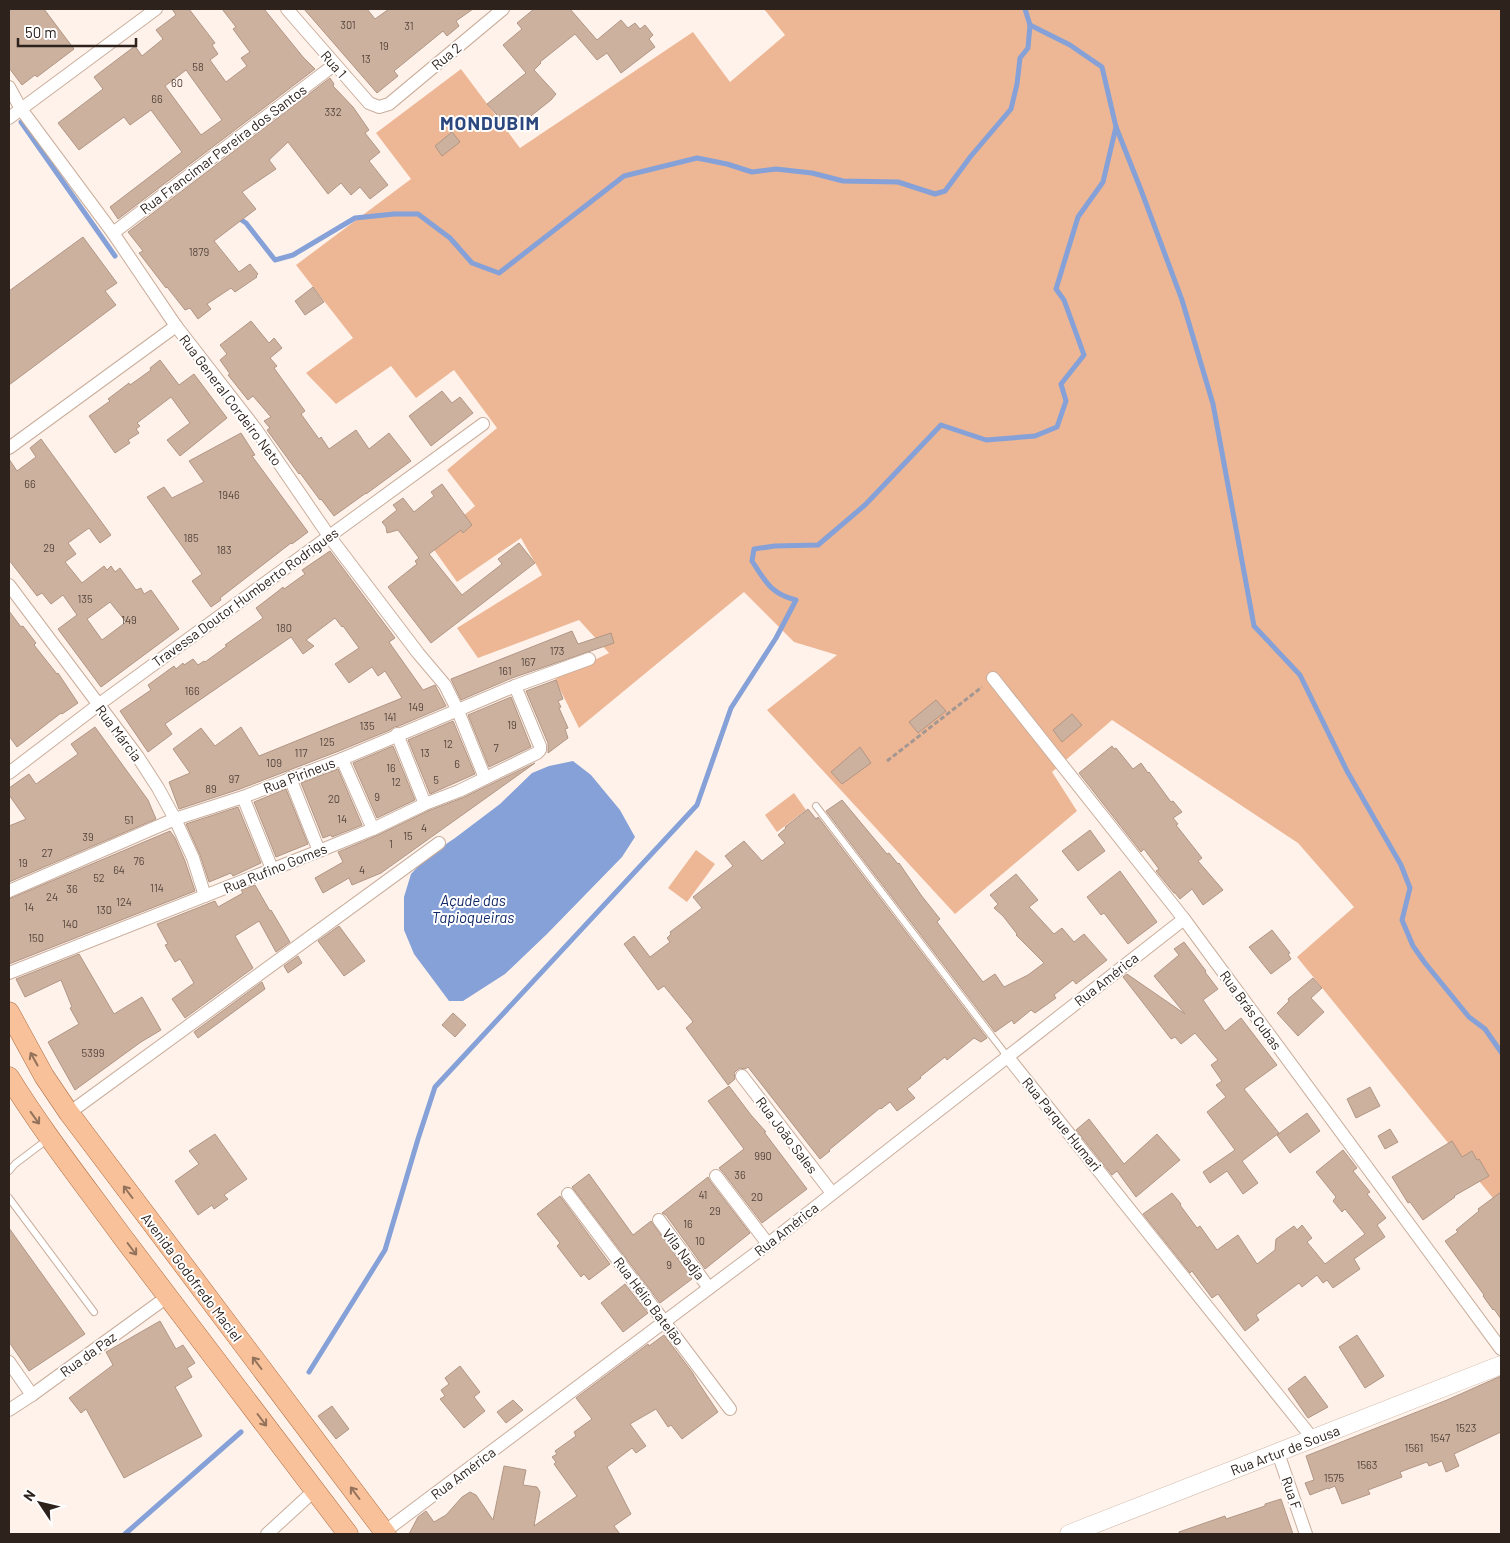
<svg xmlns="http://www.w3.org/2000/svg" width="1510" height="1543" font-family="Barlow,sans-serif">
<style>
.green{fill:#edb795}
.water{fill:#85a1d7}
.lines{fill:none;stroke-linecap:round;stroke-linejoin:round}
.stream{stroke:#85a1d7;stroke-width:5}
.building{fill:#cdb19f;stroke:#b19685;fill-rule:evenodd}
.lane-casing{stroke:#caae9c;stroke-width:8}
.street-casing{stroke:#caae9c;stroke-width:14}
.secondary-casing{stroke:#caae9c;stroke-width:19}
.primary-casing{stroke:#ae6e42;stroke-width:21}
.path{stroke:#a49791;stroke-width:3;stroke-dasharray:5 2.5;stroke-linecap:butt}
.lane{stroke:#fff;stroke-width:6}
.street{stroke:#fff;stroke-width:12}
.secondary{stroke:#fff;stroke-width:18}
.primary{stroke:#f8c19a;stroke-width:20}
.oneway{stroke:#92725b}
.labels{text-anchor:middle;dominant-baseline:central;stroke-width:4;stroke-linejoin:round;paint-order:stroke}
.number-label{font-size:11px;fill:#55463d}
.street-label{font-size:14px;fill:#2d221c;stroke:#fff}
.water-label{font-size:15px;font-style:italic;fill:#0f2868;stroke:#fff}
.district-label{font-size:19px;font-weight:bold;letter-spacing:1px;fill:#2c467e;stroke:#fff}
</style>
<rect width="100%" height="100%" fill="#fff2eb"/>
<g class="green">
<polygon points="764,9 1501,9 1501,1208 1297,957 1354,907 1298,843 1112,720 1052,772 1077,811 955,914 767,710 837,655 794,642 744,592 579,728 555,679 609,653 579,620 478,658 457,628 542,575 521,538 457,582 430,544 475,506 447,470 497,428 454,370 416,398 391,366 336,404 306,373 353,338 296,265 411,179 376,133 461,69 520,148 693,32 730,82 785,35"/>
<polygon points="794,793 806,810 777,832 765,815"/>
<polygon points="696,850 715,864 687,902 668,888"/>
</g>
<polygon class="water" points="573,761 591,775 620,810 635,837 622,857 547,934 505,974 463,1001 449,1001 414,954 404,930 404,897 411,874 427,857 455,838 500,804 532,773 549,766"/>
<g class="lines">
<g class="stream">
<polyline points="1025,9 1030,25 1070,45 1102,67 1116,127 1141,190 1182,300 1213,404 1254,626 1300,675 1347,771 1401,865 1410,888 1402,920 1413,946 1425,963 1469,1017 1485,1029 1501,1052"/>
<polyline points="21,122 115,256"/>
<polyline points="237,217 246,223 275,260 293,255 355,218 394,214 418,214 450,238 472,263 499,273 624,176 697,158 727,164 752,172 776,169 812,173 843,181 898,182 935,194 945,191 971,156 1011,109 1017,84 1020,58 1028,48 1030,25"/>
<path d="M309,1372L385,1250L418,1139L435,1087L697,805L731,708L776,638L796,600C771,594 765,581 752,561L754,549L775,546L818,545L865,505L941,425L986,440L1035,436L1057,427L1066,401L1061,384L1084,355L1064,300L1056,289L1078,217L1103,182L1116,127"/>
<polyline points="125,1534 241,1432"/>
</g>
</g>
<g class="building">
<polygon points="9,9 44,9 74,49 37,77 35,75 22,85 9,68"/>
<path d="M172,9H189L215,43L212,45L218,54L210,60L226,82L247,66L241,58L250,52L233,29L236,27L222,9H264L303,57L315,69L118,219L110,207L182,152L151,110L130,125L124,117L79,150L58,123L103,89L94,77L135,46L142,56L163,39L156,30L176,15ZM186,70L222,120L201,135L165,86Z"/>
<polygon points="304,9 367,9 375,19 389,9 473,9 456,21 459,26 447,36 443,31 394,71 398,76 377,93"/>
<polygon points="534,9 570,9 597,40 621,20 628,28 635,23 640,29 645,25 653,35 649,39 655,47 621,73 607,53 597,60 575,34 540,62 541,63 534,70 556,94 551,100 517,127 512,121 506,125 487,104 526,73 503,45 522,29 517,23"/>
<polygon points="330,78 334,84 333,86 353,107 369,130 365,133 380,152 369,161 388,185 370,199 360,187 351,195 341,183 328,194 288,142 269,160 276,169 242,192 256,209 214,241 239,272 250,264 258,274 256,276 257,277 235,292 231,288 207,304 211,309 198,319 190,308 185,310 167,287 166,288 139,253 143,251 128,232"/>
<polygon points="452,132 460,142 442,156 435,146"/>
<polygon points="83,237 117,283 105,291 116,305 9,385 9,291"/>
<polygon points="313,287 324,302 305,315 295,301"/>
<polygon points="251,321 269,343 274,338 282,348 270,358 277,366 274,368 305,411 301,414 319,439 321,437 329,449 356,430 369,449 389,433 411,461 366,494 366,493 334,516 321,499 320,500 300,473 299,474 267,430 270,428 264,421 271,417 253,396 248,400 228,375 230,374 220,360 227,354 220,345"/>
<polygon points="160,360 179,385 194,374 227,418 180,456 167,440 190,423 171,397 137,423 140,426 136,429 139,433 128,440 130,443 115,453 89,416 110,401 108,399 129,383 130,385 151,370 150,368"/>
<polygon points="442,391 452,403 460,397 473,413 431,446 409,416"/>
<polygon points="241,433 255,455 252,456 308,532 292,544 291,543 220,598 221,600 211,607 192,581 202,574 147,497 164,487 172,498 204,482 189,461"/>
<path d="M41,439L111,535L100,543L89,528L68,543L76,554L65,562L82,583L104,566L107,570L111,566L115,572L120,568L136,590L141,588L144,594L151,590L179,629L101,687L58,629L77,615L63,595L51,604L42,593L37,596L9,560V459L17,471L36,457L30,448ZM110,602L126,622L102,640L87,619Z"/>
<polygon points="442,484 472,525 463,533 461,530 429,554 462,595 502,564 498,559 519,543 535,563 431,643 388,587 417,564 415,561 419,558 398,530 387,533 386,527 382,522 397,510 393,505 403,498 414,512 434,496 431,492"/>
<polygon points="330,551 395,638 389,642 423,690 435,685 446,706 399,726 394,727 390,730 339,751 240,789 179,809 169,782 190,773 173,749 201,728 215,746 241,727 259,756 402,698 385,671 378,676 372,667 349,683 335,664 359,648 343,626 342,627 335,618 306,640 314,646 303,654 291,637 165,724 172,734 148,752 120,711 151,690 148,685 174,666 176,669 183,663 184,665 193,659 198,665 204,661 205,662 227,646 225,645 263,618 256,608 277,592 283,587 284,589 305,574 302,570"/>
<polygon points="9,611 21,627 23,626 36,643 34,645 57,674 58,673 78,703 62,714 61,713 17,747 9,736"/>
<polygon points="572,631 578,644 611,633 614,643 512,678 461,700 451,679"/>
<polygon points="556,680 563,699 558,701 561,707 559,708 568,728 565,729 568,738 548,753 548,743 526,691"/>
<polygon points="511,697 531,747 489,767 468,715"/>
<polygon points="936,700 946,711 918,733 909,722"/>
<polygon points="1072,714 1082,725 1062,742 1053,730"/>
<polygon points="453,721 475,774 430,794 408,740"/>
<polygon points="95,727 148,800 156,819 9,882 9,826 26,819 9,795 9,788 29,774 36,784 78,754 71,744"/>
<polygon points="393,746 415,800 377,818 353,763"/>
<polygon points="1112,746 1114,749 1116,748 1133,769 1141,763 1148,773 1149,772 1171,802 1173,801 1182,812 1173,818 1178,824 1176,825 1202,858 1198,861 1223,890 1203,905 1192,889 1180,899 1175,893 1174,893 1156,871 1159,869 1144,849 1141,852 1079,773"/>
<polygon points="860,747 871,763 842,784 831,772"/>
<polygon points="535,763 381,873 352,885 349,878 323,893 315,878 343,862 338,852 376,836 428,811 462,798"/>
<polygon points="338,769 362,825 332,837 331,835 323,838 301,783"/>
<polygon points="286,789 308,844 276,857 254,802"/>
<polygon points="842,800 887,854 889,853 898,864 899,863 921,895 940,919 937,922 983,982 995,974 1004,987 1028,975 1044,963 1016,935 1017,934 1003,916 994,908 998,904 990,895 1016,874 1038,900 1029,907 1054,934 1062,928 1074,942 1084,934 1107,960 1076,984 1073,980 1054,995 1056,998 1035,1013 1031,1010 1014,1024 1012,1020 995,1032 826,811"/>
<polygon points="238,807 261,863 233,876 231,873 209,882 200,855 186,824"/>
<polygon points="808,809 816,819 818,817 987,1038 981,1042 974,1038 947,1060 945,1057 920,1077 921,1078 907,1089 915,1098 897,1111 890,1102 881,1109 880,1108 829,1150 830,1151 820,1159 748,1067 745,1069 740,1068 737,1070 734,1073 735,1079 728,1085 686,1028 693,1022 691,1019 664,986 658,990 624,944 634,936 650,957 670,942 667,938 671,934 670,932 702,908 693,897 733,866 725,856 744,841 762,861 785,843 778,835 786,828 785,827"/>
<polygon points="1090,830 1105,851 1078,871 1062,851"/>
<polygon points="170,831 175,838 185,861 195,891 9,964 9,899"/>
<polygon points="1120,871 1157,922 1128,944 1104,913 1101,915 1087,897"/>
<polygon points="255,885 270,911 271,910 290,942 276,952 259,921 235,936 253,968 185,1018 172,999 194,983 180,959 175,962 165,945 168,944 157,924 215,901 218,907 243,893 241,890"/>
<polygon points="339,926 365,961 344,976 318,941"/>
<polygon points="1272,930 1290,953 1288,954 1291,959 1271,974 1249,947"/>
<polygon points="1184,942 1206,971 1205,972 1218,989 1203,1000 1225,1031 1241,1018 1277,1065 1244,1089 1279,1133 1242,1161 1258,1183 1243,1194 1227,1171 1210,1183 1203,1172 1235,1150 1207,1112 1226,1097 1216,1085 1222,1081 1211,1065 1218,1060 1195,1033 1181,1044 1175,1037 1171,1039 1123,977 1127,974 1185,1014 1154,976 1179,955 1174,949"/>
<polygon points="79,954 114,1014 142,997 161,1030 141,1042 75,1090 48,1042 79,1024 70,1008 72,1007 61,980 25,997 16,979"/>
<polygon points="298,956 302,963 288,973 284,966"/>
<polygon points="1313,978 1322,988 1311,998 1324,1012 1298,1036 1277,1013 1289,1001 1288,999"/>
<polygon points="262,982 265,989 198,1038 194,1032"/>
<polygon points="453,1013 466,1025 455,1037 442,1025"/>
<polygon points="729,1086 751,1115 766,1132 764,1132 807,1189 762,1223 722,1171 719,1168 744,1149 708,1101"/>
<polygon points="1370,1087 1380,1106 1356,1118 1347,1099"/>
<polygon points="1307,1113 1320,1131 1290,1153 1277,1135"/>
<polygon points="1089,1119 1124,1164 1157,1134 1180,1160 1136,1197 1117,1171 1112,1175 1076,1130"/>
<polygon points="1390,1129 1398,1142 1385,1149 1378,1136"/>
<polygon points="215,1134 247,1179 224,1195 228,1199 214,1209 212,1205 198,1215 175,1181 199,1164 189,1151"/>
<polygon points="1452,1141 1462,1157 1472,1151 1477,1160 1479,1159 1489,1176 1454,1196 1455,1197 1423,1220 1410,1202 1408,1203 1392,1177"/>
<polygon points="1343,1150 1357,1168 1353,1171 1370,1192 1367,1194 1386,1218 1377,1225 1385,1237 1354,1259 1360,1269 1333,1288 1327,1280 1323,1283 1317,1275 1302,1287 1299,1283 1256,1315 1259,1320 1245,1331 1218,1294 1212,1298 1192,1271 1190,1273 1143,1214 1172,1193 1181,1204 1180,1205 1197,1228 1200,1226 1217,1250 1238,1235 1257,1264 1275,1250 1276,1239 1294,1226 1297,1230 1302,1225 1312,1238 1307,1242 1325,1264 1365,1234 1345,1209 1342,1212 1333,1201 1336,1197 1316,1172"/>
<polygon points="589,1174 633,1235 651,1221 692,1279 660,1303 572,1187"/>
<polygon points="708,1177 710,1181 750,1233 705,1269 666,1215 662,1213"/>
<polygon points="1501,1192 1501,1319 1494,1309 1493,1310 1483,1296 1484,1295 1445,1241 1458,1232 1456,1230 1479,1211 1478,1209"/>
<polygon points="560,1196 610,1264 589,1280 584,1274 581,1277 557,1246 560,1243 537,1214"/>
<polygon points="9,1228 85,1334 29,1371 9,1342"/>
<polygon points="625,1284 648,1313 623,1332 601,1303"/>
<polygon points="160,1321 176,1349 183,1345 195,1363 187,1368 192,1377 175,1387 202,1436 124,1478 86,1409 81,1413 69,1398 113,1365 106,1352"/>
<polygon points="664,1335 692,1372 698,1382 718,1412 682,1439 671,1425 668,1427 656,1409 630,1424 646,1446 636,1453 632,1448 607,1467 631,1514 614,1526 620,1534 409,1534 418,1517 426,1511 434,1522 446,1515 462,1497 470,1492 476,1495 493,1520 504,1466 526,1470 523,1485 537,1487 540,1492 534,1526 577,1496 554,1464 556,1462 552,1457 557,1454 555,1451 576,1436 574,1432 592,1419 576,1398 648,1344 649,1346"/>
<polygon points="1357,1335 1384,1376 1365,1388 1339,1347"/>
<polygon points="460,1366 480,1392 474,1397 485,1411 464,1428 440,1399 445,1396 441,1390 449,1384 445,1378"/>
<polygon points="1305,1376 1328,1407 1308,1418 1288,1389"/>
<polygon points="1501,1376 1501,1432 1454,1454 1459,1466 1446,1472 1442,1461 1429,1466 1427,1462 1400,1472 1402,1477 1368,1490 1370,1494 1342,1504 1335,1486 1328,1489 1328,1488 1310,1495 1305,1483 1314,1480 1306,1456 1447,1400"/>
<polygon points="513,1400 523,1410 506,1423 497,1412"/>
<polygon points="332,1406 349,1429 336,1439 318,1416"/>
<polygon points="1281,1499 1293,1534 1179,1534 1179,1532 1225,1516 1226,1519 1265,1506 1265,1504"/>
</g>
<g class="lines">
<defs>
<g id="lane">
<polyline points="816,806 1007,1056"/>
<polyline points="9,1171 15,1164 48,1139"/>
<polyline points="9,1198 94,1312"/>
</g>
<g id="street">
<polyline points="287,9 369,103 379,107 389,104 503,9"/>
<polyline points="9,87 21,109 113,233 176,326 255,428 329,536 418,653 445,685 458,711 485,778"/>
<polyline points="9,118 156,9"/>
<polyline points="113,233 334,65"/>
<polyline points="9,448 176,326"/>
<polyline points="9,585 138,757 158,788 175,819 193,858 205,896"/>
<polyline points="993,678 1184,919 1501,1349"/>
<polyline points="397,734 425,804"/>
<polyline points="342,759 373,829"/>
<polyline points="9,773 98,705 483,424"/>
<polyline points="290,778 319,851"/>
<polyline points="243,797 272,869"/>
<polyline points="9,891 175,819 243,797 342,759 515,686 589,659"/>
<polyline points="9,973 319,851 373,829 425,804 459,791 537,753 540,750 540,746 515,686"/>
<polyline points="1007,1056 1313,1439"/>
<polyline points="742,1076 832,1193"/>
<polyline points="69,1113 439,843"/>
<polyline points="716,1176 768,1244"/>
<polyline points="568,1194 730,1409"/>
<polyline points="659,1220 709,1288"/>
<polyline points="9,1362 32,1395"/>
<polyline points="9,1410 32,1395 167,1297"/>
<polyline points="1278,1453 1306,1534"/>
<polyline points="384,1532 768,1244 1184,919"/>
<polyline points="267,1534 315,1490"/>
</g>
<polyline id="secondary" points="1069,1534 1501,1365"/>
<g id="primary">
<polyline points="9,1012 44,1076 69,1113 386,1534"/>
<path d="M9,1077C43,1132 83,1183 121,1235C196,1335 273,1434 348,1534"/>
</g>
</defs>
<use href="#lane" class="lane-casing"/>
<use href="#street" class="street-casing"/>
<use href="#secondary" class="secondary-casing"/>
<use href="#primary" class="primary-casing"/>
<polyline class="path" points="887,761 982,687"/>
<use href="#lane" class="lane"/>
<use href="#street" class="street"/>
<use href="#secondary" class="secondary"/>
<use href="#primary" class="primary"/>
</g>
<defs><path id="oneway-shaft" d="M-6 0H5M1.5-3L5.5 0L1.5 3" fill="none" stroke-width="1.6" stroke-linecap="round" stroke-linejoin="round" transform="scale(1.25)"/></defs>
<g class="oneway">
<use href="#oneway-shaft" transform="translate(34 1059) rotate(-119)"/>
<use href="#oneway-shaft" transform="translate(35 1118) rotate(54)"/>
<use href="#oneway-shaft" transform="translate(128 1192) rotate(-127)"/>
<use href="#oneway-shaft" transform="translate(132 1249) rotate(53)"/>
<use href="#oneway-shaft" transform="translate(257 1363) rotate(-127)"/>
<use href="#oneway-shaft" transform="translate(262 1420) rotate(53)"/>
<use href="#oneway-shaft" transform="translate(355 1493) rotate(-127)"/>
</g>
<g class="labels">
<g class="number-label">
<text x="348" y="24">301</text>
<text x="409" y="25">31</text>
<text x="384" y="45">19</text>
<text x="366" y="58">13</text>
<text x="198" y="66">58</text>
<text x="177" y="82">60</text>
<text x="157" y="98">66</text>
<text x="333" y="111">332</text>
<text x="199" y="251">1879</text>
<text x="30" y="483">66</text>
<text x="229" y="494">1946</text>
<text x="191" y="537">185</text>
<text x="49" y="547">29</text>
<text x="224" y="549">183</text>
<text x="85" y="598">135</text>
<text x="129" y="619">149</text>
<text x="284" y="627">180</text>
<text x="557" y="650">173</text>
<text x="528" y="661">167</text>
<text x="505" y="670">161</text>
<text x="192" y="690">166</text>
<text x="416" y="706">149</text>
<text x="390" y="716">141</text>
<text x="512" y="724">19</text>
<text x="367" y="725">135</text>
<text x="327" y="741">125</text>
<text x="448" y="743">12</text>
<text x="496" y="747">7</text>
<text x="301" y="752">117</text>
<text x="425" y="752">13</text>
<text x="274" y="762">109</text>
<text x="457" y="763">6</text>
<text x="391" y="767">16</text>
<text x="234" y="778">97</text>
<text x="436" y="779">5</text>
<text x="396" y="781">12</text>
<text x="211" y="788">89</text>
<text x="377" y="796">9</text>
<text x="334" y="798">20</text>
<text x="342" y="818">14</text>
<text x="129" y="819">51</text>
<text x="424" y="827">4</text>
<text x="408" y="835">15</text>
<text x="88" y="836">39</text>
<text x="391" y="843">1</text>
<text x="47" y="852">27</text>
<text x="139" y="860">76</text>
<text x="23" y="862">19</text>
<text x="119" y="869">64</text>
<text x="362" y="869">4</text>
<text x="99" y="877">52</text>
<text x="157" y="887">114</text>
<text x="72" y="888">36</text>
<text x="52" y="896">24</text>
<text x="124" y="901">124</text>
<text x="29" y="906">14</text>
<text x="104" y="909">130</text>
<text x="70" y="923">140</text>
<text x="36" y="937">150</text>
<text x="93" y="1052">5399</text>
<text x="763" y="1155">990</text>
<text x="740" y="1174">36</text>
<text x="703" y="1194">41</text>
<text x="757" y="1196">20</text>
<text x="715" y="1210">29</text>
<text x="688" y="1223">16</text>
<text x="700" y="1240">10</text>
<text x="669" y="1264">9</text>
<text x="1466" y="1427">1523</text>
<text x="1440" y="1437">1547</text>
<text x="1414" y="1447">1561</text>
<text x="1367" y="1464">1563</text>
<text x="1334" y="1477">1575</text>
</g>
<g class="street-label">
<text transform="translate(446 56) rotate(-40)">Rua 2</text>
<text transform="translate(334 64) rotate(49)">Rua 1</text>
<text transform="translate(223 149) rotate(-37)">Rua Francimar Pereira dos Santos</text>
<text transform="translate(231 400) rotate(53)">Rua General Cordeiro Neto</text>
<text transform="translate(245 597) rotate(-36)">Travessa Doutor Humberto Rodrigues</text>
<text transform="translate(119 733) rotate(53)">Rua Márcia</text>
<text transform="translate(299 775) rotate(-21)">Rua Pirineus</text>
<text transform="translate(275 868) rotate(-22)">Rua Rufino Gomes</text>
<text transform="translate(1106 979) rotate(-38)">Rua América</text>
<text transform="translate(1251 1010) rotate(54)">Rua Brás Cubas</text>
<text transform="translate(1062 1124) rotate(51)">Rua Parque Humari</text>
<text transform="translate(787 1135) rotate(53)">Rua João Sales</text>
<text transform="translate(786 1229) rotate(-38)">Rua América</text>
<text transform="translate(684 1254) rotate(53)">Vila Nadja</text>
<text transform="translate(192 1277) rotate(53)">Avenida Godofredo Maciel</text>
<text transform="translate(649 1301) rotate(53)">Rua Hélio Batelão</text>
<text transform="translate(88 1354) rotate(-36)">Rua da Paz</text>
<text transform="translate(1285 1450) rotate(-21)">Rua Artur de Sousa</text>
<text transform="translate(463 1473) rotate(-37)">Rua América</text>
<text transform="translate(1292 1493) rotate(71)">Rua F</text>
</g>
<g class="water-label">
<text x="473" y="900">Açude das<tspan x="473" dy="17">Tapioqueiras</tspan></text>
</g>
<g class="district-label">
<text x="490" y="122">MONDUBIM</text>
</g>
</g>
<rect width="1510" height="1543" fill="none" stroke="#2d221c" stroke-width="20"/>
<g transform="translate(40 1503) rotate(305)" stroke="#ffffff" stroke-width="4" paint-order="stroke">
<path d="M0-4L9 19L0 12L-9 19Z" fill="#2d221c"/>
<text y="-8" font-size="14" font-weight="bold" text-anchor="middle" fill="#2d221c">N</text>
</g>
<path d="M18 38v8h118v-8" fill="none" stroke="#2d221c" stroke-width="2.5"/>
<text x="25" y="38" font-size="15" fill="#2d221c" stroke="#ffffff" stroke-width="4" paint-order="stroke">50 m</text>
</svg>
